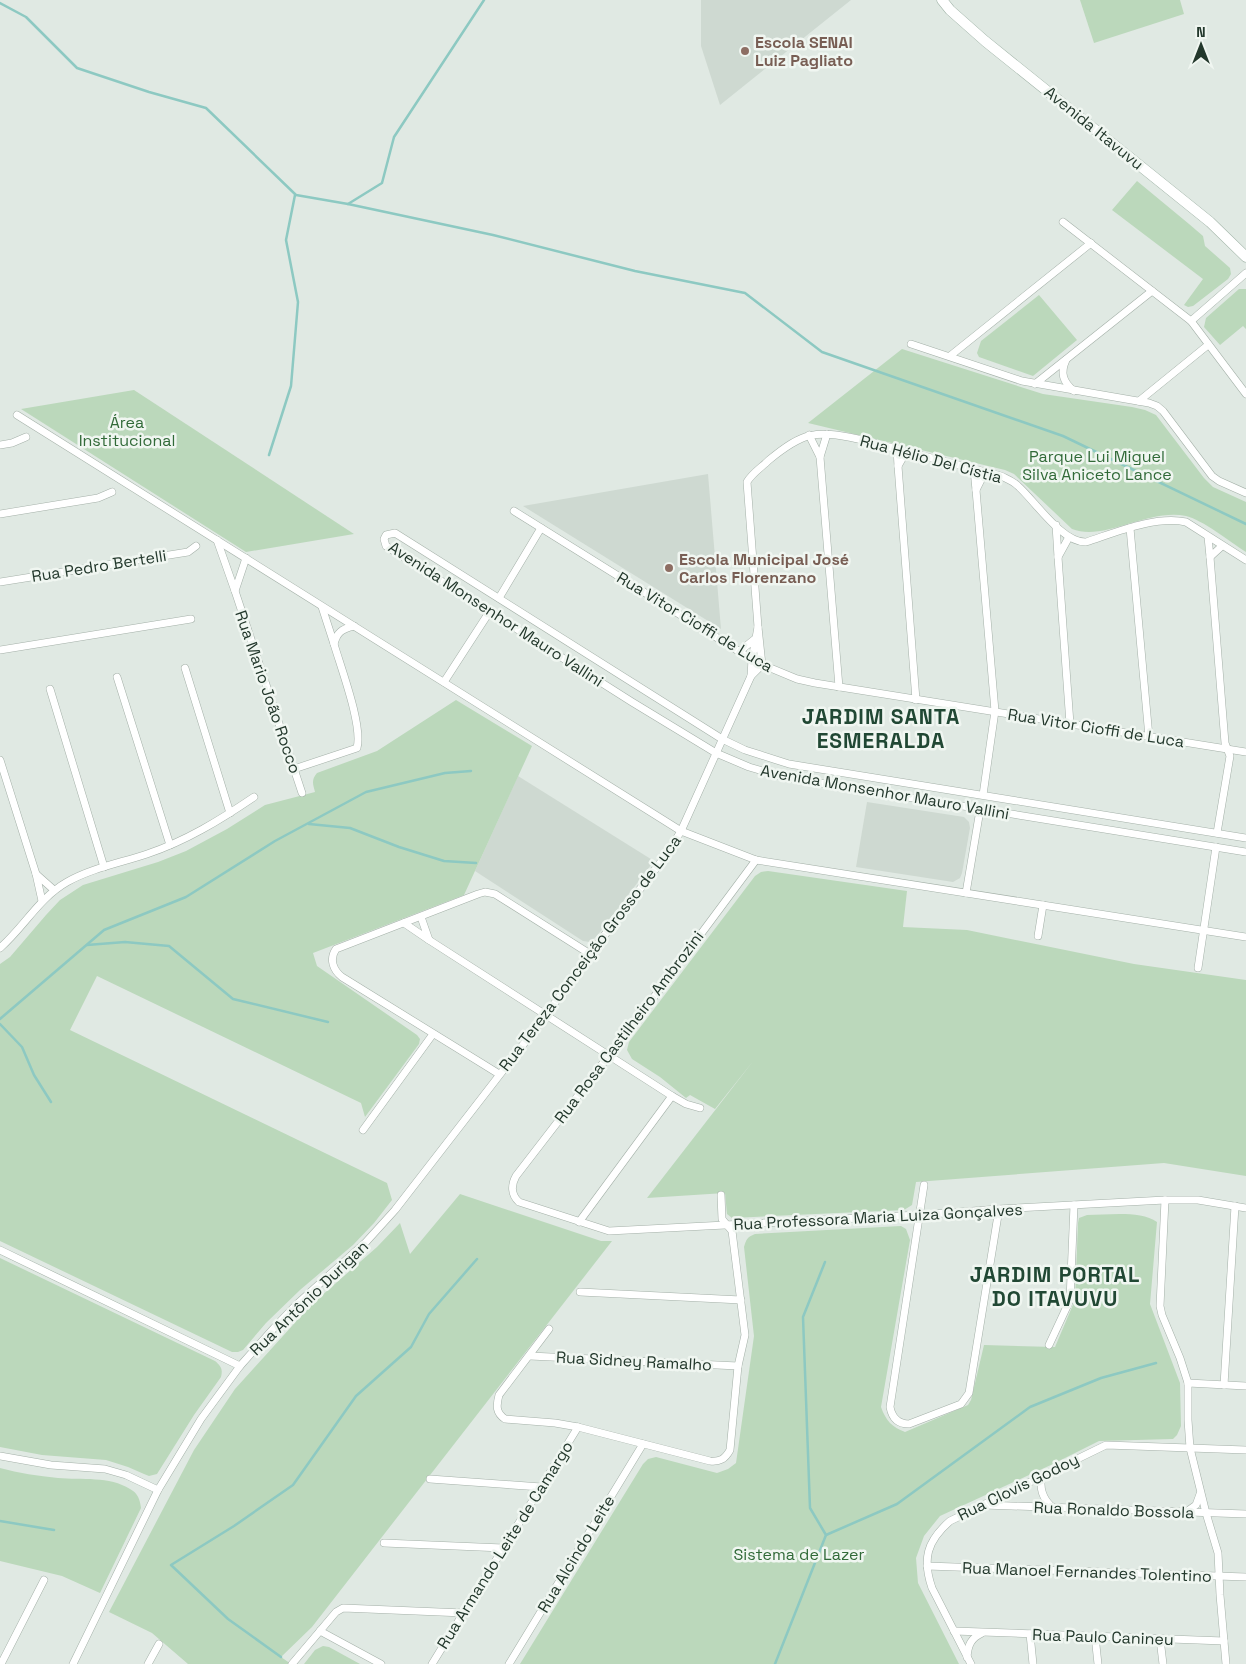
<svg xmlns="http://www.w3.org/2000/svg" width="1246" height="1664" font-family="'Space Grotesk',sans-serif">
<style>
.built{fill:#ced9d1}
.green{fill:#bbd8bb}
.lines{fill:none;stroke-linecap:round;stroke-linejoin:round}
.stream{stroke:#8dc9c2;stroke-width:2.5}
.minor-casing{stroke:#a4b0a8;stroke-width:8}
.secondary-casing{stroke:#a1b4a8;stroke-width:11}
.minor{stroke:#fff;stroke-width:7}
.secondary{stroke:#fff;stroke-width:10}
.education-dot{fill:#8d6e63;stroke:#f0f6f1;stroke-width:2}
.labels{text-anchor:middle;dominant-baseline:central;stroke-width:5;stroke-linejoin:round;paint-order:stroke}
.education-label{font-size:16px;font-weight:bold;fill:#785e54;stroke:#f0f6f1;text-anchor:start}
.street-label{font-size:16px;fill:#23382c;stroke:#f0f6f1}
.park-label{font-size:16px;fill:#316a38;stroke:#f0f6f1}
.district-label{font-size:21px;font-weight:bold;letter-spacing:1px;fill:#214834;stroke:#f0f6f1}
</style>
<rect width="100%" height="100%" fill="#e0e9e3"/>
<g class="built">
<polygon points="701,0 851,0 720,105 701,46"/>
<polygon points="708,474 721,629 523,506"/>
<polygon points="518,776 654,861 597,936 590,942 583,941 475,871"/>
<polygon points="867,802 964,817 969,822 970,828 962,873 960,878 953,882 856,867"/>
</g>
<g class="green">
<polygon points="1080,0 1180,0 1184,14 1094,43"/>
<polygon points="1137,181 1189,224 1203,236 1205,246 1230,268 1231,274 1228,279 1193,306 1188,307 1184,305 1203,279 1112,210"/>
<polygon points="1239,289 1246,289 1246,329 1243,326 1220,345 1204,327 1206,318"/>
<polygon points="1039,295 1077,340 1033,376 979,357 977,353 981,341"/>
<path d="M902,349L1043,394L1132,407L1145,410L1156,415L1204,478L1213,487L1246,502V552C1230,542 1203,520 1186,516C1148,508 1104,542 1072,529L1014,474L1005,470L808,423Z"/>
<polygon points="134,390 354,534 246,552 21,409"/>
<path d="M456,700L532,746L464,895L313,953L317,966L417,1035L420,1039L419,1044L365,1117L361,1103L97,976L70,1030L387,1183L392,1200L374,1223L353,1245L300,1290L266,1323L243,1350L238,1352H232L0,1241V964L10,957L46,915L60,900L83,885L158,862L186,851L227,829L265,805L315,792C313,784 311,780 317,773L377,751Z"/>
<polygon points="768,871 907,891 903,927 967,930 1134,964 1246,980 1246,1176 1164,1163 916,1182 912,1205 904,1210 732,1218 727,1214 725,1193 647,1198 754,1060 715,1109 690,1095 686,1098 660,1077 632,1059 627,1050 629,1042 755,876 761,872"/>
<polygon points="460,1194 601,1241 612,1241 312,1627 281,1657 291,1664 188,1664 152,1633 109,1612 194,1450 235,1389 311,1305 377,1247 400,1223 410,1254"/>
<path d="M1087,1215C1107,1215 1140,1210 1157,1222L1150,1304L1180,1383L1181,1426L1177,1435L1173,1439L1099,1441L1053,1464L940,1516L924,1536L916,1558L918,1583L959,1664H520L643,1464L648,1459L656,1457L717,1473L728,1469L736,1463L754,1336L744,1247C746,1240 747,1237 755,1234L901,1226L906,1229L910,1240L881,1407C886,1421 892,1427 905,1432L968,1405L971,1400L984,1345L1055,1347L1075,1300L1078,1223L1079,1218Z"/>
<path d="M0,1258L215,1361C221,1366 223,1369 221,1377L194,1415L157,1474L149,1476L144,1474L128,1467L106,1460L42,1455L0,1447Z"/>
<path d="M0,1468C19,1473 38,1476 58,1478C81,1480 110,1476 130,1489C138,1493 140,1500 141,1508L100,1593L62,1576L0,1561Z"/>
<polygon points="323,1646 329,1647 360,1664 304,1664 315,1650"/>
</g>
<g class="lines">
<g class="stream">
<polyline points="0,3 26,17 77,68 149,92 206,108 296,195 348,204 493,235 635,271 745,293 822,352 1063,436 1246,524"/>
<polyline points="348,204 382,183 394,137 484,0"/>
<polyline points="269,455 291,386 298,302 286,240 295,195"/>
<polyline points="309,824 350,828 399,847 444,861 476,863"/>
<polyline points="87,945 125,942 169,946 233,999 328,1022"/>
<polyline points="0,1019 104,930 186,897 275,841 366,792 445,773 471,771"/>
<polyline points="0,1024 22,1047 34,1075 51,1102"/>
<polyline points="0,1521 54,1530"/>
<polyline points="826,1535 897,1504 1030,1407 1101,1378 1156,1363"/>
<polyline points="281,1657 228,1619 171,1565 234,1526 293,1485 356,1396 411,1347 429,1314 477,1259"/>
<polyline points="775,1664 826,1535 810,1508 803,1317 825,1262"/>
</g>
<defs>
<g id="minor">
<polyline points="1063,222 1191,321 1246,394"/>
<polyline points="1191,321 1246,273"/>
<polyline points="911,344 1022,381 1149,403 1157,406 1163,411 1212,476 1219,481 1246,493"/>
<polyline points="950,356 1091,243"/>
<path d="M1066,360C1060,373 1063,382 1074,391"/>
<polyline points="1035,384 1152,291"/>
<polyline points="1139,401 1208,345"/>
<polyline points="17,415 681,831 756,860 1246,937"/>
<polyline points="809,435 820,457 827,434"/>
<polyline points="0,445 12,443 26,437"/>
<polyline points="897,449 898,466 906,452"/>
<polyline points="820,457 839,687"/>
<polyline points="898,466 916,700"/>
<polyline points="974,470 976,490 985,472"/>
<polyline points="976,490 995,711 983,795"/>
<polyline points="514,511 756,662 797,679 815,683 1246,752"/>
<polyline points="0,514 98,498 112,492"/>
<polyline points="1056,525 1058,557 1069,537"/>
<polyline points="1130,528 1149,737"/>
<polyline points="1208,537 1210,557 1222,546"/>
<polyline points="217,540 235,591 246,558"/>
<polyline points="1058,557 1070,724"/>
<polyline points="1210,557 1225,743 1230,756 1217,833"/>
<polyline points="0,582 188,552 196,546"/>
<polyline points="235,591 302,793"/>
<polyline points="499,598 541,528"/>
<path d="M322,607L334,644C337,632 342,629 354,626"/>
<path d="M758,627L747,482C752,473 762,467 769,460C803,432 815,430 858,439L1001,476C1007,479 1013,481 1018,486C1035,501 1062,543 1086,542C1114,533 1156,515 1186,522L1246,560"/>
<polyline points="0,650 191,619"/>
<polyline points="740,651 756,638 758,627 762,665 751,676 752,659 756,638"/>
<polyline points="185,668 230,813"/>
<polyline points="117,677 170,845"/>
<polyline points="444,682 490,611"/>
<polyline points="50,689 104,867"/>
<polyline points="0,760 36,874"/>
<path d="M294,769L357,748C363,726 341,668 334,644"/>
<polyline points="1246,838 789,764 745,750 722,739 395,533 386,535 384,539 386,546 632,702 716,753 749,767 783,777 1246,852"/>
<path d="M756,860L651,1001L516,1176C511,1185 511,1195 519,1202L609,1231L919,1215L999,1209L1165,1200H1198L1246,1208"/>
<polyline points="966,893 980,810"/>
<polyline points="42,901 36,874 54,890"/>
<polyline points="404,923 429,940 421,917"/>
<polyline points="1038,936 1043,905"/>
<polyline points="429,940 672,1096 686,1104 700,1108"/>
<path d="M0,948C24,927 39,898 67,882C92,868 120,863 147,854C186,841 220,820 254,797"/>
<polyline points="1198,968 1216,847"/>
<path d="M499,1074L342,977C333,970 329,959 336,949L478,894L485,892L495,894L590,954"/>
<polyline points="363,1130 433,1034"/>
<path d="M924,1185L890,1407C892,1418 898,1424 909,1424L961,1404L969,1393L999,1209"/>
<polyline points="1165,1200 1160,1306 1162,1315 1180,1358 1188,1383 1188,1420 1190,1448 1206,1513 1218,1553 1220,1595 1226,1664"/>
<polyline points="579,1222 672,1096"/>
<polyline points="0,1250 240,1366"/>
<polyline points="580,1292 741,1300"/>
<path d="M549,1329L499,1395C496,1406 496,1413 505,1419L555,1423L578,1427L710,1461C720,1462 725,1459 730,1450L738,1366L745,1335L732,1231L722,1219L721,1195"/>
<polyline points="1049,1345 1070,1300 1074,1205"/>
<polyline points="530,1356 738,1366"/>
<polyline points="1188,1383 1246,1386"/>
<polyline points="1224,1385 1235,1206"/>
<polyline points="0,1456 51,1465 105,1469 126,1475 158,1490"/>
<path d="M1042,1475C1039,1488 1042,1498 1052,1507"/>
<polyline points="430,1479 541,1487"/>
<polyline points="984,1505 1246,1514"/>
<polyline points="1186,1512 1196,1505 1200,1494"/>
<polyline points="384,1543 503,1548"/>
<polyline points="927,1566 1246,1577"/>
<polyline points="320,1631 381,1664"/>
<polyline points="954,1631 1224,1641"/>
<polyline points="1030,1634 1033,1664"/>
<polyline points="1095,1636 1098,1664"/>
<polyline points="1160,1639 1163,1664"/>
<path d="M967,1657C968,1645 971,1638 982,1633"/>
<polyline points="1,1664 44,1580"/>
<polyline points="73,1664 158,1490 201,1419 240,1366 274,1328 297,1304 366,1242 395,1210 546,1015 590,954 667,854 681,831 751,676"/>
<polyline points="148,1664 159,1644"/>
<polyline points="292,1664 336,1612 343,1608 464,1613"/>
<polyline points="432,1664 578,1427"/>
<polyline points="509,1664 643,1444"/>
<path d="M971,1664L932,1588C922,1559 927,1541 950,1521L1106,1445L1246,1450"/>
</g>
<polyline id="secondary" points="942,0 950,10 985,41 1210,222 1246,257"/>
</defs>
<use href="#minor" class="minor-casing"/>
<use href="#secondary" class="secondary-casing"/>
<use href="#minor" class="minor"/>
<use href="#secondary" class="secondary"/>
</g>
<g class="education-dot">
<circle cx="745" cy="51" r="5"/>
<circle cx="669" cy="568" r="5"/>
</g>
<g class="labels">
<g class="education-label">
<text x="755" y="42">Escola SENAI<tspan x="755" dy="18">Luiz Pagliato</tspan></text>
<text x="679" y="559">Escola Municipal José<tspan x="679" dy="18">Carlos Florenzano</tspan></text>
</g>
<g class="street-label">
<text transform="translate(1094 128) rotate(39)">Avenida Itavuvu</text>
<text transform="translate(931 459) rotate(15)">Rua Hélio Del Cístia</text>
<text transform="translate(99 566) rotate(-9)">Rua Pedro Bertelli</text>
<text transform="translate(496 614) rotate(33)">Avenida Monsenhor Mauro Vallini</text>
<text transform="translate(695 622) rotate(31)">Rua Vitor Cioffi de Luca</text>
<text transform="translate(268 692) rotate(71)">Rua Mario João Rocco</text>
<text transform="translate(1096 728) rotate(9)">Rua Vitor Cioffi de Luca</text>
<text transform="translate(885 792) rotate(10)">Avenida Monsenhor Mauro Vallini</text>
<text transform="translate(590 953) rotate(-53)">Rua Tereza Conceição Grosso de Luca</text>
<text transform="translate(629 1027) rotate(-53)">Rua Rosa Castilheiro Ambrozini</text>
<text transform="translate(878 1217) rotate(-3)">Rua Professora Maria Luiza Gonçalves</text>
<text transform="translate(309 1298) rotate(-44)">Rua Antônio Durigan</text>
<text transform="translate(634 1361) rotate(3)">Rua Sidney Ramalho</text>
<text transform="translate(1018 1487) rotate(-26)">Rua Clovis Godoy</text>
<text transform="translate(1114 1510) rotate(2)">Rua Ronaldo Bossola</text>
<text transform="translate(505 1545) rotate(-58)">Rua Armando Leite de Camargo</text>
<text transform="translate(576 1554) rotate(-59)">Rua Alcindo Leite</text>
<text transform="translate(1087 1572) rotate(2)">Rua Manoel Fernandes Tolentino</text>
<text transform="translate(1103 1637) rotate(2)">Rua Paulo Canineu</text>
</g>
<g class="park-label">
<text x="127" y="422">Área<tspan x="127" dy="18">Institucional</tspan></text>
<text x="1097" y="456">Parque Lui Miguel<tspan x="1097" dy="18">Silva Aniceto Lance</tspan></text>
<text x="799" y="1554">Sistema de Lazer</text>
</g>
<g class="district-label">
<text x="881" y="716">JARDIM SANTA<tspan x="881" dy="24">ESMERALDA</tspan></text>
<text x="1055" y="1274">JARDIM PORTAL<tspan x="1055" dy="24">DO ITAVUVU</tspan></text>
</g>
</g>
<g transform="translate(1201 45)" stroke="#f0f6f1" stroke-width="4" paint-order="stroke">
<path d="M0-4L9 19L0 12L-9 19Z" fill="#23382c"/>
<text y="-8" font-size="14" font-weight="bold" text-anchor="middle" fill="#23382c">N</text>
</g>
</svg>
